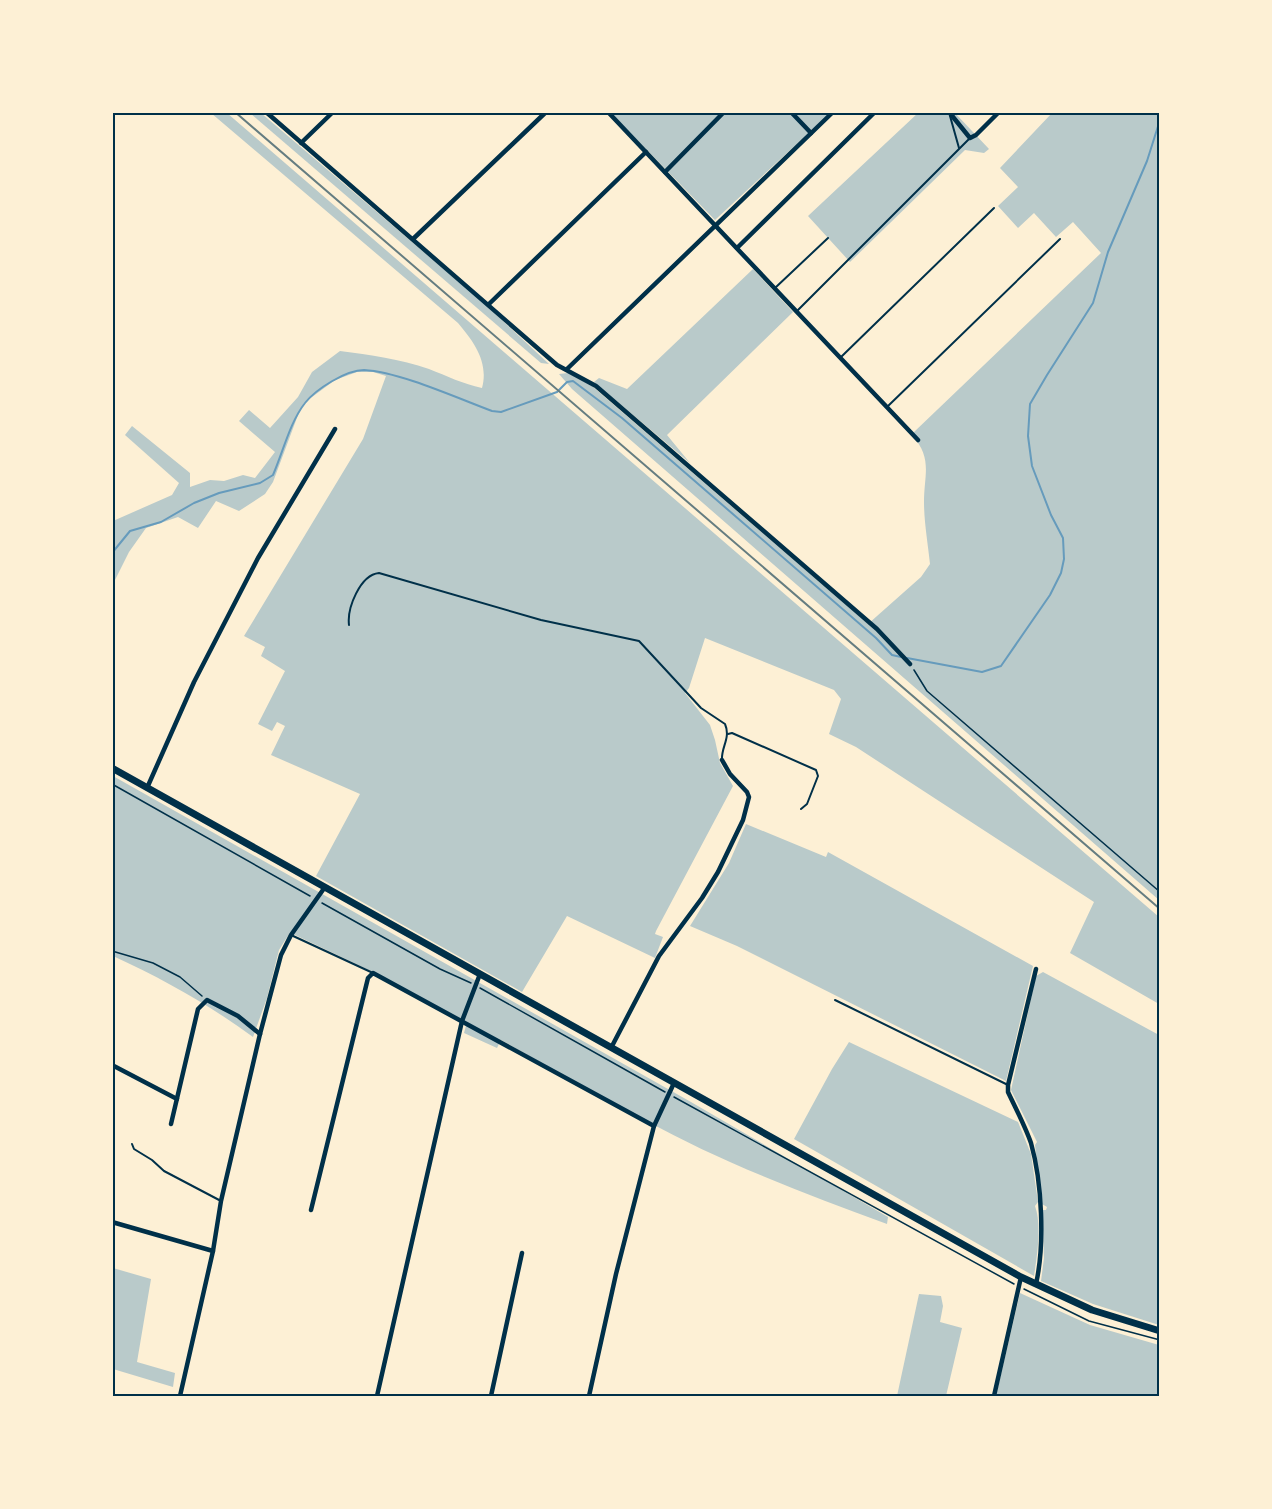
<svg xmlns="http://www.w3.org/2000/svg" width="1272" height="1509" font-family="'Nunito Sans',sans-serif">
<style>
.green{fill:#b9caca}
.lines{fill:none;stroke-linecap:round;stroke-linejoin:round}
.stream{stroke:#669bbc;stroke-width:2}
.path{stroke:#003049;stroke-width:1.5}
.service{stroke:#003049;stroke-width:2}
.minor{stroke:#003049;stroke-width:4.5}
.secondary{stroke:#003049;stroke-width:7}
.rail{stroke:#657d81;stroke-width:2}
.neatline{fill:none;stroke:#003049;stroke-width:2}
</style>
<rect width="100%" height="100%" fill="#fdf0d5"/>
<g class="green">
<path d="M211,113H227L1159,917V1004L1070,953L1094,902L856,747L829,734L841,699L834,690L705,638L689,688L685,693L710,725L715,740L720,763L733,786L656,931L655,934L663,937L655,958L567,916L522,992L316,876L360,794L271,755L285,726L277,722L272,731L258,724L285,671L261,656L265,647L244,636L363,439L386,376L373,372H357L335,380L304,403L298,415L273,482L265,494L239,511L216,501L198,528L178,517L146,528L129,552L113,584V521L172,495L179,483L125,435L132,426L190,473V487L210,480L224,481L243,475L255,478L275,452L239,421L249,410L270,428L298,397L312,372L340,351C370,355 400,359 429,369C447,376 463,384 482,388C489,362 474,342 458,323Z"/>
<polygon points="250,113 261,113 487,306 549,364 541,363"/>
<polygon points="611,113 830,113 715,220"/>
<polygon points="918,113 955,113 989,149 984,153 965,150 850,262 808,216"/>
<path d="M1052,113H1159V900L572,389L559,374L568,373L592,386L868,624L921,577L930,564C928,544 924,522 924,502C924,474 933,459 912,435L914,432L1101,253L1073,222L1056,237L1034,213L1018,228L998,206L1018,187L1000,168Z"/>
<polygon points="753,269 793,312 667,435 690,463 594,382 599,378 627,389"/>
<path d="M113,776L691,1102L888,1217L887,1224C835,1205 782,1185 730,1162C651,1127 577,1082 501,1040L497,1048L464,1033L467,1022L375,973L295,935L289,934L279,950L267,998L253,1037C208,1004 163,979 113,956Z"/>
<polygon points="746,824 826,857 828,852 1033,966 1006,1081 737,946 690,926 729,863"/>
<polygon points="1043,972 1159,1035 1159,1325 1093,1304 1041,1281 1044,1258 1042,1210 1046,1210 1047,1207 1042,1204 1035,1145 1037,1142 1011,1090 1036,976"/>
<path d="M849,1042L1018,1122L1031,1154L1038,1202L1035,1206C1042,1224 1037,1257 1034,1276L794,1139L832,1069Z"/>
<polygon points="113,1268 151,1279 137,1362 175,1373 173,1387 113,1369"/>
<polygon points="1020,1293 1090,1325 1159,1345 1159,1396 996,1396"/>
<polygon points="919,1294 941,1296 943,1306 940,1322 962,1328 946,1396 897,1396"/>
</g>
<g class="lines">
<g class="stream">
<path d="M112,553L130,531L161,522L194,503L219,493L260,483L273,475C283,452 290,422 305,403C316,389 346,370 364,370C400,372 457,398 492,411L501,412L557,392L567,382L573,381L622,418L876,638L892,655L901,657"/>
<polyline points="907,658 982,672 1001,666 1050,595 1061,573 1064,559 1063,538 1051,515 1032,466 1028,436 1030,404 1047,375 1093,303 1108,252 1147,161 1160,120"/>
</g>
<g class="path">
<polyline points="914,670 927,691 1160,892"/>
<polyline points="112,784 310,896"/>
<polyline points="322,903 440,969 471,983"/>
<polyline points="112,951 153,963 180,977 202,996"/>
<polyline points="480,988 665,1092"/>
<polyline points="674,1097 1014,1284"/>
<polyline points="1024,1289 1089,1321 1160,1340"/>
</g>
<g class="service">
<polyline points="950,116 959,148"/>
<polyline points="775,288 828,238"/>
<polyline points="798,310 970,138"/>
<polyline points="840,358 994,208"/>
<polyline points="887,407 1060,239"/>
<path d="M349,625C347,608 360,575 379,573L541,620L639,641L701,708L725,724C731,738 721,747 722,760"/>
<polyline points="728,734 732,733 816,770 818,776 807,804 801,809"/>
<polyline points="291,935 373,973"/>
<polyline points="835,1000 1008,1085"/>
<polyline points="132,1144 134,1149 152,1160 164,1171 221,1201"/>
</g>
<g class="minor">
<polyline points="266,112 557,365 596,386 877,629 910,664"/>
<polyline points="608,112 918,440"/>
<polyline points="791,112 811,133"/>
<polyline points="949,112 970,138 976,135 999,112"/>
<polyline points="301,143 333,112"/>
<polyline points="665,172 724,112"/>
<polyline points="413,239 545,113"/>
<polyline points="737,248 875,112"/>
<polyline points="489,304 646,152"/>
<polyline points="567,369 833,112"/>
<polyline points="147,788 194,682 258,558 335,429"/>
<path d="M1036,969L1008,1085V1092C1016,1109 1025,1126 1031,1143C1042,1182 1045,1244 1036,1284"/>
<polyline points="611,1048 659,956 702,898 718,872 743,820 749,797 747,792 730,774 722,760"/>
<polyline points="112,1065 177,1099"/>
<polyline points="171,1124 198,1009 207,1000 238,1016 260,1034"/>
<polyline points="311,1210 368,978 373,973 654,1126"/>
<polyline points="112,1222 213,1251"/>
<polyline points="180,1396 213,1251 221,1201 260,1034 281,955 291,935 325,887"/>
<polyline points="377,1396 462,1021 480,974"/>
<polyline points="491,1396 522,1253"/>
<polyline points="589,1396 616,1274 654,1126 674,1083"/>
<polyline points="994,1396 1021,1277"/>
</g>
<polyline class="secondary" points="112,768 1021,1277 1092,1310 1160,1331"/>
<polyline class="rail" points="235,112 1160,909"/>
</g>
<rect width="1272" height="1509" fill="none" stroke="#fdf0d5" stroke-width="228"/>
<rect x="114" y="114" width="1044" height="1281" class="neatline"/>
</svg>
